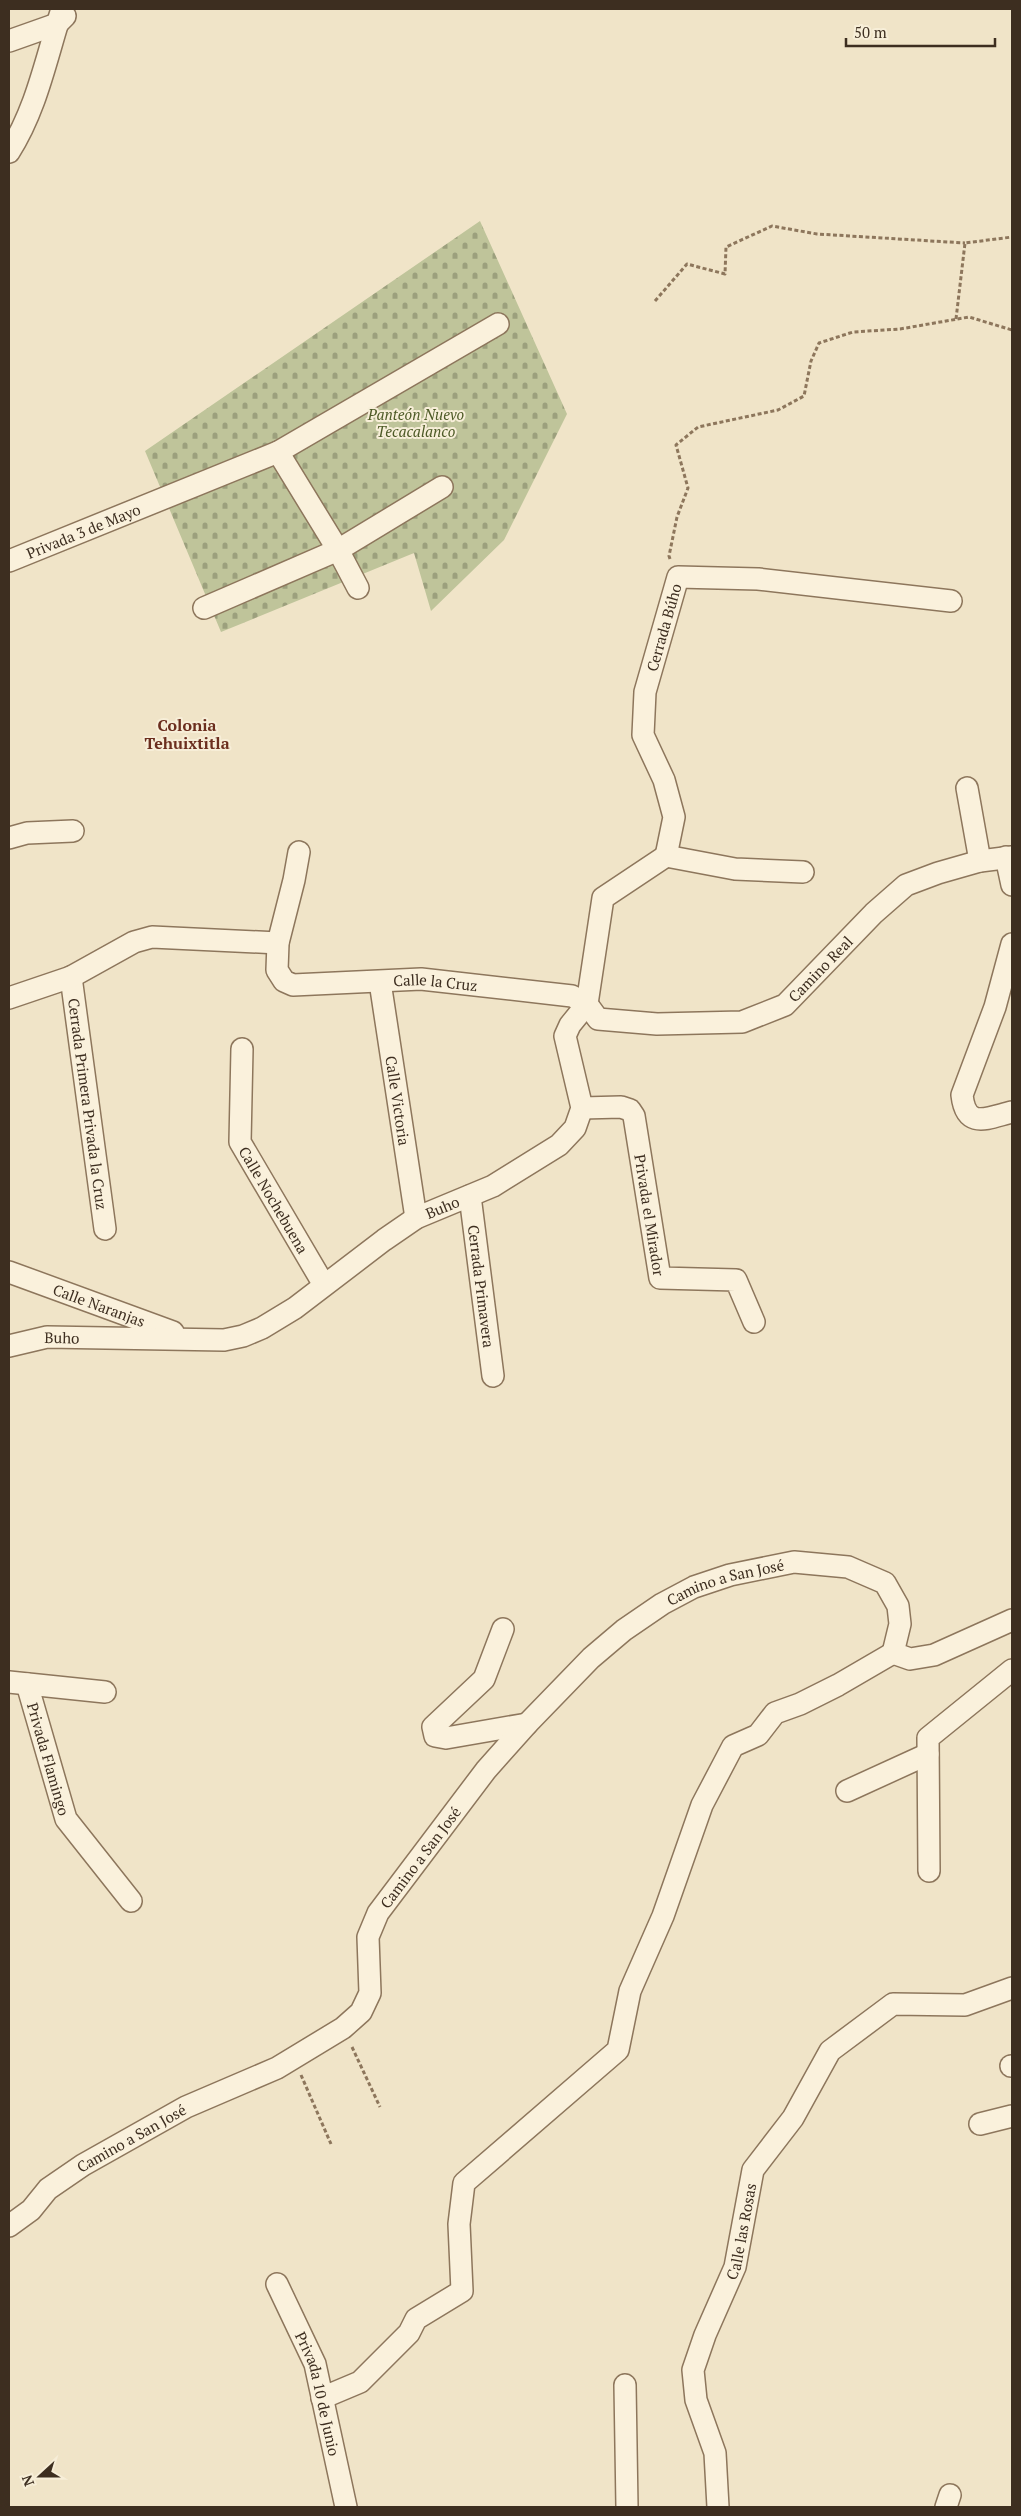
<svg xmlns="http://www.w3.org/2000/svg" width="1021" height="2516" font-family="'PT Serif',serif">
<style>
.cemetery{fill:url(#cemetery-stones)}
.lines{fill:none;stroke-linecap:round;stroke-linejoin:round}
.minor-casing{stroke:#8d765c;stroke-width:24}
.path{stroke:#8d765c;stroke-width:3;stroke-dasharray:4 2.5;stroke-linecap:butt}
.minor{stroke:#faf1dc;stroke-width:21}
.labels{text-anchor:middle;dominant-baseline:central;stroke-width:4;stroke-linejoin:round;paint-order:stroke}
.park-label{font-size:15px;font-style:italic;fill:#4d5a26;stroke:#f7eed8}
.street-label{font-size:15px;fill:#3d2e20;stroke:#f7eed8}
.neighbourhood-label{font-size:16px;font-weight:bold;fill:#6b2e1e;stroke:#f7eed8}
</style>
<defs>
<pattern id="cemetery-stones" width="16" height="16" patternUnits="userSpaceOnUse" patternTransform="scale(1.25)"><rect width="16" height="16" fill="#bfc49a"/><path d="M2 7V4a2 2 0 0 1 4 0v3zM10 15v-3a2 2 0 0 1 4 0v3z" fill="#9ca07d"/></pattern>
</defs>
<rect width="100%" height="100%" fill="#f0e4c8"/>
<polygon class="cemetery" points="480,221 567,414 504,540 431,611 414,553 221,632 145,451"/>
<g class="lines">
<defs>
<g id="minor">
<polyline points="9,41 57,24 65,16"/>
<path d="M9,152C37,108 46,58 62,9"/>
<polyline points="278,452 338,550 358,588"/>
<path id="s1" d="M9,561L278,452L498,324"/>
<polyline points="204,608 338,550 442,487"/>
<polyline points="967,788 980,861"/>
<polyline points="9,838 27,833 73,831"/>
<path id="s2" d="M299,852L294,880L278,943L277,970L284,981L293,985L421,979L572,996L587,1004L598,1019L657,1024L742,1022L785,1005L874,913L906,885L938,873L980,861L1012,857"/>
<path id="s3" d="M666,856L674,817L664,780L643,735L645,692L678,577L758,579L951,601"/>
<polyline points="666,856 735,869 803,872"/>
<polyline points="1006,857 1012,885"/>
<path d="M1012,944L995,1007L962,1095C966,1130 987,1118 1012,1112"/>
<path id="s4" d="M71,977L105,1229"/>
<path id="s5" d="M380,982L416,1218"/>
<polyline points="9,998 71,977 134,942 152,937 278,943"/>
<path id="s6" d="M242,1049L240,1142L324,1285"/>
<path id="s7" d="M582,1108L621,1107L630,1110L634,1116L660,1278L736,1280L754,1322"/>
<path id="s8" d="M470,1196L493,1376"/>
<path id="s9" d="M9,1272L173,1332"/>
<path id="s10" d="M9,1346L47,1337L224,1340L243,1336L262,1328L295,1308L384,1240L416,1218L493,1186L559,1145L575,1128L582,1108L565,1036L570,1025L587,1004L603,898L666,856"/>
<polyline points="503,1629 484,1679 433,1727 435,1736 446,1738 527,1724"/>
<polyline points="9,1682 105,1692"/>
<path id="s11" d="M27,1684L66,1819L131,1901"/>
<polyline points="847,1791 928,1754"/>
<polyline points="929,1871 928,1738 1012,1670"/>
<polyline points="1011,2066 1012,2066"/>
<polyline points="980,2124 1012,2116"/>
<path id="s12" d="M9,2226L31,2210L48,2189L83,2165L186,2107L277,2068L343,2028L361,2012L370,1993L368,1937L378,1913L486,1770L527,1724L591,1658L624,1630L662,1604L694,1587L730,1575L794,1562L848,1567L885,1583L898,1606L900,1624L893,1653L910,1659L934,1655L1012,1620"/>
<path id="s13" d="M277,2284L315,2364L346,2507"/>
<polyline points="625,2385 627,2507"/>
<polyline points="322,2398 360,2382 409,2333 416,2319 462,2291 459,2224 464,2183 618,2050 630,1991 663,1916 702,1805 733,1746 758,1735 775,1713 800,1704 838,1685 893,1653"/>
<path id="s14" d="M718,2507L715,2453L696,2400L693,2370L705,2335L735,2267L753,2170L793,2118L830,2051L893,2004L965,2005L1012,1988"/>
<polyline points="946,2507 950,2495"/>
</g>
</defs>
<use href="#minor" class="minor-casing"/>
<g class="path">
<polyline points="655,301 687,264 725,274 726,247 772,226 817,234 965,243"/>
<polyline points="956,319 965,243 1012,237"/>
<polyline points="670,559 669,556 677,517 688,488 676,445 698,427 778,410 804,396 811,361 819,343 853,332 900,329 969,317 1012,330"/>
<polyline points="352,2047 380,2107"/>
<polyline points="301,2075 331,2144"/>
</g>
<use href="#minor" class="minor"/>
</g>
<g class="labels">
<g class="park-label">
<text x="416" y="414">Panteón Nuevo<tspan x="416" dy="17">Tecacalanco</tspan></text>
</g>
<g class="street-label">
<text stroke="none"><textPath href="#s1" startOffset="80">Privada 3 de Mayo</textPath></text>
<text stroke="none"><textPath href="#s3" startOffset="238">Cerrada Búho</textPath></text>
<text stroke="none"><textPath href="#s2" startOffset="700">Camino Real</textPath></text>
<text stroke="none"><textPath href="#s2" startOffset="286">Calle la Cruz</textPath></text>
<text stroke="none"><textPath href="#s5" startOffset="120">Calle Victoria</textPath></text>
<text stroke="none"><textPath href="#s4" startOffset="128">Cerrada Primera Privada la Cruz</textPath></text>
<text stroke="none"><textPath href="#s6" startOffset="160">Calle Nochebuena</textPath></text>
<text stroke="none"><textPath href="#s10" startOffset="474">Buho</textPath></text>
<text stroke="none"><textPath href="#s7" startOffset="156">Privada el Mirador</textPath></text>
<text stroke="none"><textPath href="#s8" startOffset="91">Cerrada Primavera</textPath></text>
<text stroke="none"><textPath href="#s9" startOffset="96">Calle Naranjas</textPath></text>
<text stroke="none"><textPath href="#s10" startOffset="54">Buho</textPath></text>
<text stroke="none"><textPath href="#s12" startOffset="1008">Camino a San José</textPath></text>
<text stroke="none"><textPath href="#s11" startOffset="78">Privada Flamingo</textPath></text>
<text stroke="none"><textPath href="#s12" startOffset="588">Camino a San José</textPath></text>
<text stroke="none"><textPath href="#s12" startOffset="152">Camino a San José</textPath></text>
<text stroke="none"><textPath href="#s14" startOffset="288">Calle las Rosas</textPath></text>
<text stroke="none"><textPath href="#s13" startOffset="118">Privada 10 de Junio</textPath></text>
</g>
<g class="neighbourhood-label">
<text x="187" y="725">Colonia<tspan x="187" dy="18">Tehuixtitla</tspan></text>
</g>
</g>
<rect width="1021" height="2516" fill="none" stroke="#3d2e20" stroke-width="20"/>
<g transform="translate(40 2476) rotate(249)" stroke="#f7eed8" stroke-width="4" paint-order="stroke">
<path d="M0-4L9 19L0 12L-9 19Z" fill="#3d2e20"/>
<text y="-8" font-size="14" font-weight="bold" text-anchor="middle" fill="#3d2e20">N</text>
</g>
<path d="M846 38v8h149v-8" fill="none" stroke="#3d2e20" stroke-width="2.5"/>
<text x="854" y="38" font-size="15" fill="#3d2e20" stroke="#f7eed8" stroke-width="4" paint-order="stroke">50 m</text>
</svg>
